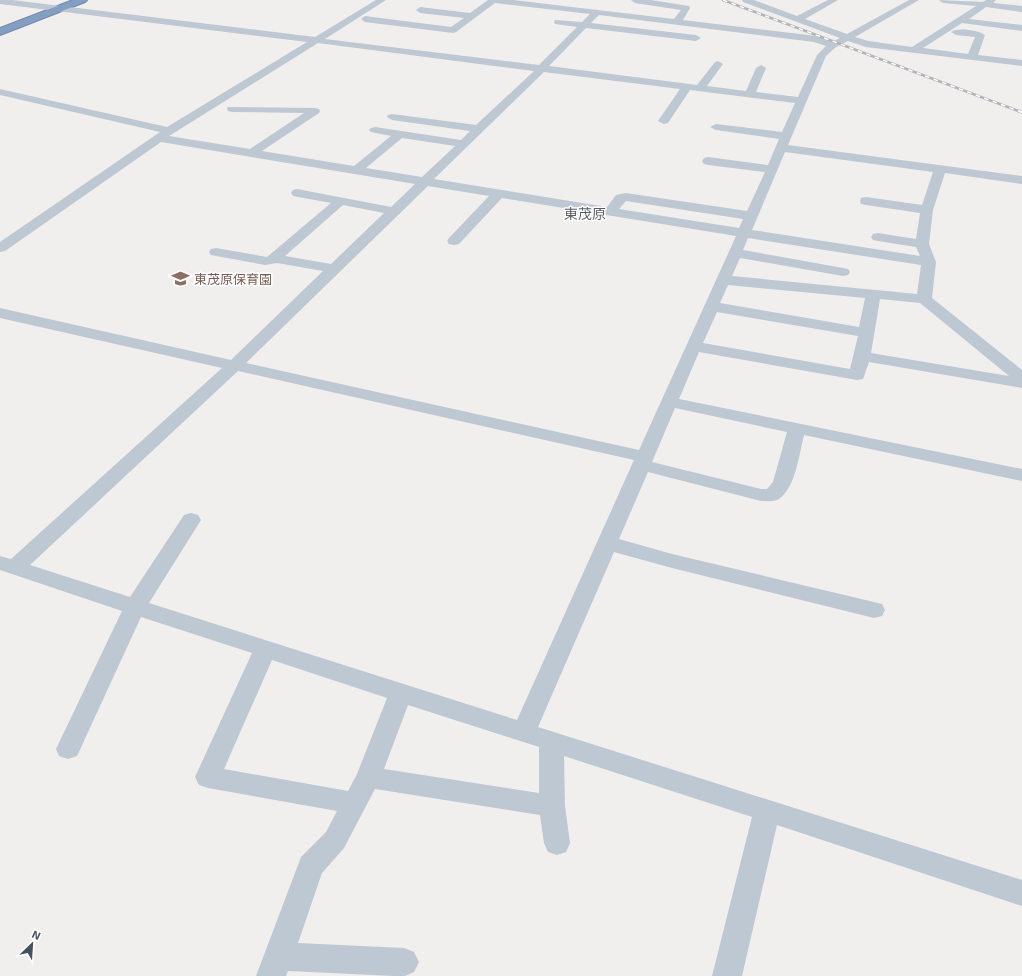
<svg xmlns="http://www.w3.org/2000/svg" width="1022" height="976" font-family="'Exo 2','Noto Sans JP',sans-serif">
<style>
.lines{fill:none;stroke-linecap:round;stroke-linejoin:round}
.highway-casing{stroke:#6e89ad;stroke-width:2}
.minor{fill:#bec8d2;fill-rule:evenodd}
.highway{fill:#839ec1;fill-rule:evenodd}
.rail-far1-casing{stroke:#b0b3b9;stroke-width:2.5}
.rail-casing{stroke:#b0b3b9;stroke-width:3}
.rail-far1{stroke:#fff;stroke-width:1.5;stroke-dasharray:4.5;stroke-linecap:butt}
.rail{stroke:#fff;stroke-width:2;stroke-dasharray:6;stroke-linecap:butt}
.labels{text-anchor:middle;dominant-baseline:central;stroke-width:3;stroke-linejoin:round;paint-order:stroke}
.far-education-label{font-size:13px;fill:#785e54;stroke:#fff;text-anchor:start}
.far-quarter-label{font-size:14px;fill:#5b5e64;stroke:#fff}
</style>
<rect width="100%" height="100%" fill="#f1eeee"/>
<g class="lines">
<defs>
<polygon id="highway" points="73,0 87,0 85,2 0,35 0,28"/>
</defs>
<use href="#highway" class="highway-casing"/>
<path class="minor" d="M0,0H12L315,37L376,0H386L325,39L539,65L577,27L555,24L554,22L555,20L582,22L590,14L495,3L456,32L453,33L365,22L361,19L365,16L451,27L464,18L420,13L416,10L420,7L470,13L488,0H513L674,19L681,10L635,3L631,0H651L689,6L690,8L683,20L816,36L832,42L840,38L743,2L742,0H754L797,16L828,0H838L805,19L847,34L909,0H919L855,37L868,41L912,47L976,6L943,3L939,0L983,2L986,0H996L993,3L1022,6V12L986,7L969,19L1022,25V31L962,23L923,48L968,54L975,37L956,35L951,32C957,27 979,30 985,35L978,55L1022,60V66L866,47L848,41L836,47L826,56L788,145L1022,176V184L945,173L933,210L929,244L936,262L932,298L1022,370V388L869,362L863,379L857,380L699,352L679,399L1022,469V481L804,435C799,454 796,487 779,499C775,502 767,501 761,501L648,472L619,539L672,554L874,602L882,604L885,610L882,616L874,618L672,568L614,552L538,727L1022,880V906L777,825L742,976H712L752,817L564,756L565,806L570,843L566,852L557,855L548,852L544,843L540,815L375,789L344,848L322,873L298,943L404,948L414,952L419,962L414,972L405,976H394L288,971L286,976H256L301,857L326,832L337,811L208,788L199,785L195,777L252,653L141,617L77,756L68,759L59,756L56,749L122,611L0,570V556L11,559L222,368L0,318V308L231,360L323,271L277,263L265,265L216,256L211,255L209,252L211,249L216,248L267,257L331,203L293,196L291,193L293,190L297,189L391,207L415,184L161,142L5,251L0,252V242L160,132L0,95V89L167,127L307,42L0,4ZM599,15L814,42L826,46L817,55L798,97L756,92L766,68L761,65L756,68L746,91L707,86L723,64L718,61L715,62L697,85L549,66L586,28L696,41L701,38L696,35L591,23ZM318,43L534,71L476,125L392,114L388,115L387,117L392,120L470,131L461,140L375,127L371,128L369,130L371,132L391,136L354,166L262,151L319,113L320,111L319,109L315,108L228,107L227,109L228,111L232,112L304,113L250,149L169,136ZM544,72L680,89L658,121L664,124L668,123L690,90L795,103L782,132L716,124L710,127L716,130L779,139L768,165L708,157L704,158L702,161L704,164L708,165L765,172L747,211L626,193L616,195L607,207L434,179ZM402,138L455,146L422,177L366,168ZM785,152L933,172L922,205L866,197L861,198L860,201L861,204L866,205L920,213L916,239L878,233L873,234L871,237L873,240L878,241L916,247L920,256L752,230ZM428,186L489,196L449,238L447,241L449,244L454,245L459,244L502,198L736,236L639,450L246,363ZM626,201L743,219L739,228L619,209ZM343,205L384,213L331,264L285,256ZM748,238L921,265L917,294L732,276L740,258L843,276L848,275L850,272L848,269L843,268L743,250ZM728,285L865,298L859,327L720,303ZM880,299L920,303L1009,376L871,353ZM717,312L858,336L850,369L703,343ZM238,371L634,460L517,720L149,603L201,520L198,515L191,513L184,515L130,597L30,565ZM675,408L787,432L773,482L767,489H761L652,462ZM272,660L387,698L357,774L348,791L224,769ZM408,705L539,747V793L384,769Z"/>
<use href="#highway" class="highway"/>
<defs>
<polyline id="rail-far1" points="723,0 1021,112"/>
<polyline id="rail" points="1019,111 1022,112"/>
</defs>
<use href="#rail-far1" class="rail-far1-casing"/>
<use href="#rail" class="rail-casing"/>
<use href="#rail-far1" class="rail-far1"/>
<use href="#rail" class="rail"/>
</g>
<defs>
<symbol id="school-bare" viewBox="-9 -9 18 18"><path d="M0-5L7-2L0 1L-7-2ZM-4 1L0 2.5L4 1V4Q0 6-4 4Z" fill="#8d6e63" stroke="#fff" stroke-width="2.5" paint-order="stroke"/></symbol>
</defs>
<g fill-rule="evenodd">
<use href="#school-bare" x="168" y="266" width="25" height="25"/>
</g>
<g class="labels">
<g class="far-education-label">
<text x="194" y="279">東茂原保育園</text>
</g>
<g class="far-quarter-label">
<text x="585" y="213">東茂原</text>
</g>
</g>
<g transform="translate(32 944) rotate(25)" stroke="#ffffff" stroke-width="3" paint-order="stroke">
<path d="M0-3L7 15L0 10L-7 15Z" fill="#45515d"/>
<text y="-6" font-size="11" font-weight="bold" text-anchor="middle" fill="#45515d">N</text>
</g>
</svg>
